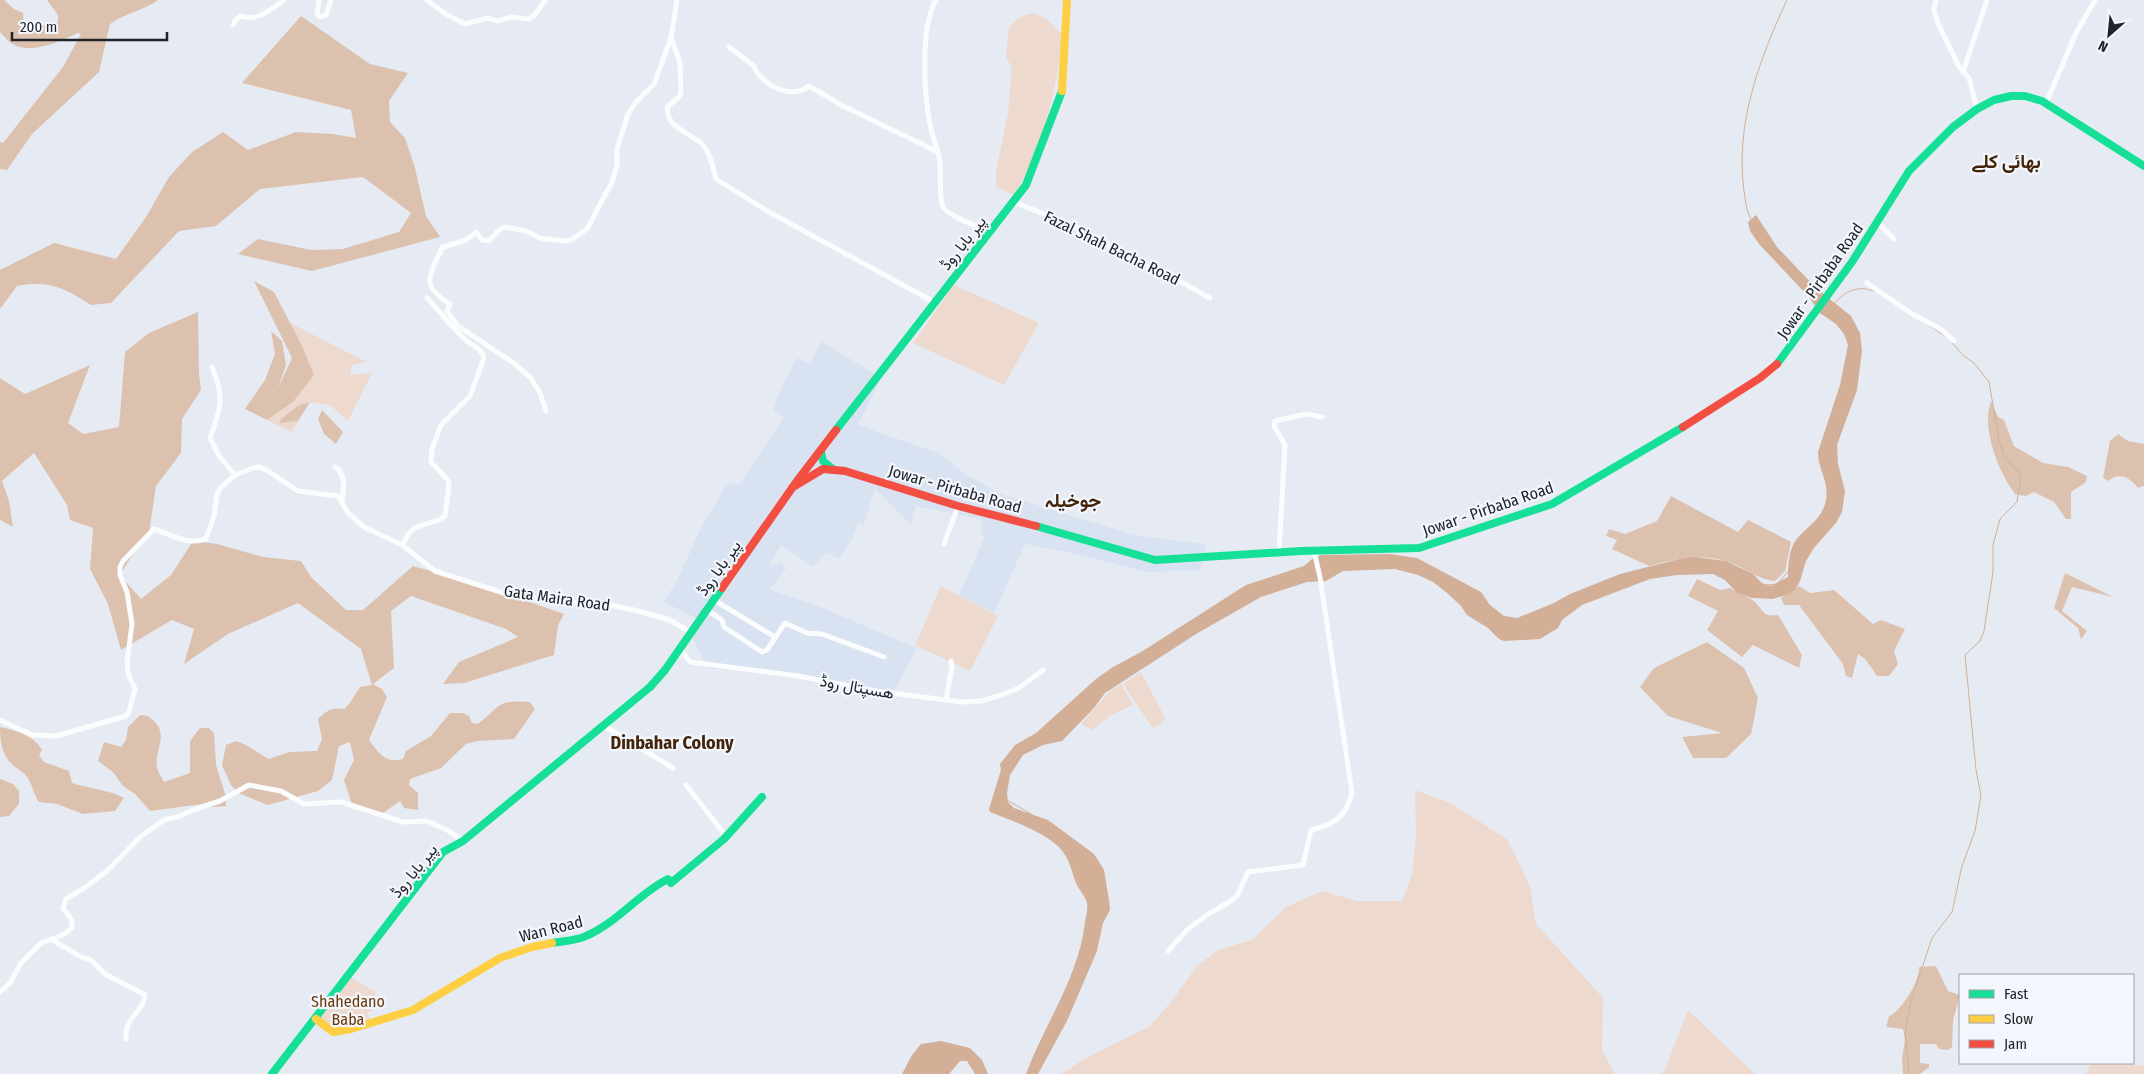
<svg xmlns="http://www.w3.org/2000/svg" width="2144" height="1074" font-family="'Fira Sans Condensed',Vazirmatn,sans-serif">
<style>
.built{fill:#d8e2f1}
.green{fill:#edd9ce}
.forest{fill:#ddc1af}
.water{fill:#d2af96}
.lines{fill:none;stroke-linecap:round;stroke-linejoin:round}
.stream{stroke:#d2af96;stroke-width:1}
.street{stroke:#fbfcfd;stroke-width:5}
.fast{stroke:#16e098;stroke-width:8}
.slow{stroke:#ffcf43;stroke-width:8}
.jam{stroke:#f24e42;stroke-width:8}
.labels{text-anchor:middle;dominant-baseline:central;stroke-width:4.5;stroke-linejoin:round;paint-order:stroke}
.street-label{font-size:16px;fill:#202429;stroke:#f3f7fd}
.park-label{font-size:16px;fill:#6a3808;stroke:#f3f7fd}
.neighbourhood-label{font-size:18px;font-weight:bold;fill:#43240a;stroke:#f3f7fd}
.quarter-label{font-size:19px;font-weight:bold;fill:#43240a;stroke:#f3f7fd}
</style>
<rect width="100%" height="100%" fill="#e6ebf3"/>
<polygon class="built" points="821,341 881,378 858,425 938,453 967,475 1001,494 1134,535 1206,544 1200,570 1148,572 1077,554 1025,544 994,613 959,595 985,536 980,535 983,520 916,506 911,525 875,488 864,525 858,524 852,539 839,559 826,552 813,567 781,545 769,565 781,563 786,569 769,590 813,604 917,648 893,693 798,676 707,668 691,633 700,620 664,602 677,580 701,528 726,485 740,484 784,417 773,410 784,381 797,358 810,364"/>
<g class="green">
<path d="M1033,13L1045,18L1061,33C1061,76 1040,161 1013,195L996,186V172L1008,113L1012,68L1006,57L1009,27L1020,17Z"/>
<polygon points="954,285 1039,323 1004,385 913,343"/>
<polygon points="290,323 367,362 352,365 350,375 372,373 348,421 330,405 310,402 299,405 281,423 298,421 292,432 267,420 293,402 314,375"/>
<polygon points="941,586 998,616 970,671 915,645"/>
<polygon points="1141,672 1165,718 1160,725 1152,727 1123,684"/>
<polygon points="1121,684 1133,705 1108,717 1092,730 1081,724 1109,692"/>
<polygon points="1415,790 1450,803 1507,839 1530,886 1536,924 1603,998 1602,1050 1615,1074 1061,1074 1086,1058 1150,1026 1171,1002 1197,966 1218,950 1252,940 1286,907 1322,891 1357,901 1402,901 1412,875 1416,836"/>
<polygon points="349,976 376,992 372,1011 367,1013 371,1021 339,1032 316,1019"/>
<polygon points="1688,1010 1755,1074 1660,1074 1664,1072"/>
<polygon points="2091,1063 2128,1063 2144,1066 2144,1074 2086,1074"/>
</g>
<g class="forest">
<path d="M0,0H4L14,9L23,13L24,25L27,27C39,23 41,23 53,29C64,16 55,12 47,0H158C143,11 125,13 110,24L99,72L32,134L7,170L0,169V142L3,143L63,67L81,34L78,33C59,41 36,54 14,45C9,43 4,36 0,32Z"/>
<path d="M301,16L370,64L408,73L389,101L390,122L405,138L415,168L426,216L440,237L312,271L238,254L258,239L311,250L343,249L399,232L411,213L363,177L260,189L216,226L179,231L111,303L91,305C65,288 49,280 17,286L0,309V270L54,243L116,259L146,217L169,177L192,152L223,132L248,150L296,132L333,134L356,138L351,110L242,83Z"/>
<polygon points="254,281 274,292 301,344 314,375 293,402 267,420 245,409 265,380 275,354 271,331 282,341 286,365 278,388 292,358"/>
<path d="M198,312L199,373L201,390L182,419L181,453L156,486L149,533L138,546L120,575L141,599L171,575L193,541L217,544L263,557L301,561L311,577L346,610H363L413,566L487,587L564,614L558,625L554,655L464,683L443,684L459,662L518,637L506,629L411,596L391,611L394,668L373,684L382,689L387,697L369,740C379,753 385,764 403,759L406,751L431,736L450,713H463L469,716L472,723L478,724C502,705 496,700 530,702L535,709L514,739L478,741L466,744L441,768L410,779L409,785L418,793V810L404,808L400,801L383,813L363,809L351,802L344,780L354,760L350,742L339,746L332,780L318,791L268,805L238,793L231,785L222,765L226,745L236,741C249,745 257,753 269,759L289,752L317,751L322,739L318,719C326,711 332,707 344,709L349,704L360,687L372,685L361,649L298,603L228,634L184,664L194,629L172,620L121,650L108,604L90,569L93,528L70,520L67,505L34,453L2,481L9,501L13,527L0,520V378L25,394L90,365L68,423L83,434L119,427L125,352L149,333Z"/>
<path d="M1991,401L1998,417L2004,420L2014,446L2043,463L2068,467L2087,476L2086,482L2071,492V519H2066L2054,502L2034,492L2026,496L2015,494C1998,471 1981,429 1991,401Z"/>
<polygon points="310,402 298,421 280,423 281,419 299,405"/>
<polygon points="322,410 343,432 336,444 324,434 318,419"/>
<path d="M2118,434L2128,441L2144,444V486L2138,488C2129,477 2120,472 2108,481L2103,478L2110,441Z"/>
<path d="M1671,496L1738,532L1748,520L1791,542L1785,571L1775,581C1760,580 1749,571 1736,565C1709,552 1676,558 1649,566L1612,549L1617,540L1606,536L1609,529L1625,534L1657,521Z"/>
<polygon points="2065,573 2113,597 2072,587 2062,611 2087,631 2081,639 2078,628 2054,608"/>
<path d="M1697,579L1720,590L1730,588C1737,593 1749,596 1755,602C1765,612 1762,617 1778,615L1802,655L1799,668L1753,645L1742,657L1707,630L1718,611L1688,596Z"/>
<polygon points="1799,586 1810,593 1834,590 1873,624 1881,620 1905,629 1894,651 1898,664 1889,676 1877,676 1866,660 1858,654 1852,678 1846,676 1843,664 1799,605 1784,605 1781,598"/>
<polygon points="1707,642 1744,668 1758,698 1751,734 1726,758 1693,758 1682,737 1722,733 1668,716 1640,687 1654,668"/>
<path d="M140,715C146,715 150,717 154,721C169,735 154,751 157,767C158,772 162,778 164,782L190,773V741L200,728H209L214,733L216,765L226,797V806L213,807L195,805L150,811L135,794L123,786L113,772L98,761L104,742L121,747L126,740L128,727Z"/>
<path d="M0,727C15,730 34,735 42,750L39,755L44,762L69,771L72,783C89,789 108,789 124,798L115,811L83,814L57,804L39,802C33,794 33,785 27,777C24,772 19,770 15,767C2,757 0,742 0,727Z"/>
<polygon points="0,779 13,784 19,791 19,804 9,816 0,817"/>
<path d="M1936,966L1948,991L1960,995L1953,1021L1952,1047L1948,1050L1939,1049L1936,1044H1920V1063L1929,1064V1067L1920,1074H1903L1902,1059L1905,1040L1903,1029L1886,1027L1889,1016C1901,1012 1921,979 1919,967Z"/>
</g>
<g class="water">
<path d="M1756,215L1777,247L1817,289L1851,316L1860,333L1862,351L1857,390L1837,445L1838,464L1845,491L1842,512L1836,523L1814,548L1806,561L1800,581L1795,590L1786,595L1773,599L1752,598L1737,593L1725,580L1713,574L1677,575L1650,579L1582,605L1562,620L1558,628L1540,639L1504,641L1499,639L1488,628L1467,615L1461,606L1446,592L1433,582L1418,575L1395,569L1343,571L1326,581L1307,582L1261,597L1196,634L1105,693L1094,708L1062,741L1043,745L1023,755L1010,775L1007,793L1008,802L1014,808L1048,820L1094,854L1104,870L1109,900L1110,910L1103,923L1097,951L1067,1021L1038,1074H1026C1045,1023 1079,977 1085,922C1086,917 1088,909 1087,903C1086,897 1079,890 1076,883C1072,873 1070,861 1063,852C1051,834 1010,820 990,812L989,809L1001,770L1000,764L1015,745L1036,733L1096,679L1113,667L1141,652L1246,585L1304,566L1312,559L1321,555L1390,554L1417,558L1481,592L1490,605L1504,616L1517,618L1554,603L1570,594L1620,574L1679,559L1694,557L1726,561L1753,574L1762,583L1771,586L1788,577C1788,565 1789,549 1796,540C1806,527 1820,521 1825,504C1831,482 1818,472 1818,452L1840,385L1848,345L1844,334L1836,324L1820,313L1809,297L1759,244L1750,231L1748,222Z"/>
<polygon points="941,1041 970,1048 982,1060 988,1074 975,1074 967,1061 960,1061 949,1074 902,1074 912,1055 921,1044"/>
</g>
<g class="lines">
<g class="stream">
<path d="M1752,221C1746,211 1746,202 1744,191C1735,124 1759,60 1787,0"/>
<path d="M1834,304C1845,291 1858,285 1874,291"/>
<polyline points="1928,325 1944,335"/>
<polyline points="1767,585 1777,584 1788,572"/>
<polyline points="1007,800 1031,814"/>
<polyline points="1909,1074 1905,1032 1911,1001 1932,938 1952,912 1962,866 1975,831 1981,795 1976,770 1965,655 1980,641 1984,631 1993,572 1993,545 2000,519 2017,502 2021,475 2005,457 1999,440 1989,382 1974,363 1964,356 1952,343"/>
</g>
<g class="street">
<polyline points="319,0 317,14 320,17 326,15 331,0"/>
<polyline points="427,0 447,15 465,24 488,18 497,21 512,17 528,19 534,16 545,0"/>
<path d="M677,0L671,38L680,62L681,92L679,97L668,106C664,128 691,132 703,145C711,154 713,168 716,179L769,212L934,302"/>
<path d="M936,0C920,27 924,94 930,124C932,137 938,149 940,161C941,172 939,199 943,207C947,215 979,227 989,232"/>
<polyline points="1936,0 1934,11 1938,23 1958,65 1969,78 1977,109"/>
<path d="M233,25L235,21L240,16C258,22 270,10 284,0"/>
<path d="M729,47L754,66C759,81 782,95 798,91C802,91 806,88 809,86L843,106L936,151"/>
<polyline points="1963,72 1987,0"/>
<polyline points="2046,103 2076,33 2095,0"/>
<polyline points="1014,202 1079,228 1140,263 1185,284 1210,298"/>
<polyline points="1877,222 1894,239"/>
<polyline points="1867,283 1909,312 1942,330 1954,341"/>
<path d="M212,367C225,398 221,407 210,438L219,456L235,475"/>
<path d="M546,411L540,393L530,377L515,364L458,326L447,311L450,304C419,285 430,275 442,248C455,242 467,243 476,232L482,240L489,241L499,230L505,227L526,231L540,238L564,241L571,240L587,229L612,182L617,166V149L628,114L636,102L654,84L671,38"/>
<path d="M335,467C346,473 344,489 342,500"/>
<polyline points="944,544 958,506"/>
<path d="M402,545C405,540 407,535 411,531C420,522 435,525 445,516L449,485L448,480L431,462L432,449L441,425L470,396L484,358C483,350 474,346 468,342C452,329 441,312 427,298"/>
<polyline points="1279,552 1285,445 1274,426 1275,421 1307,414 1322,417"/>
<polyline points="714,600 775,637"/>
<polyline points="707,610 722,620 724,627 762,652 767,650 785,623 807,633 822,634 884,657"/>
<polyline points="679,655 682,651 690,662 798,676 876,691 961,702 981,701 998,696 1019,688 1043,670"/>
<polyline points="946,700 952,666 951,661"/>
<path d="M0,720L32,735L56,736L126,716L129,712L135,689L128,673L127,663L132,624L127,592L120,575V567L123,561L154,529C170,534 188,546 206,539L214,516L217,494L221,487L235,475L253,468L259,467L268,471L298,491L338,496L348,513L364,527L402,545L435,571L510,595L577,603L610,605L634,610L670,620L691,633"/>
<polyline points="603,725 673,768"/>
<polyline points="686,785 726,836"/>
<path d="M51,939L79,956L91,960L105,974L145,995C143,1014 125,1015 126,1039"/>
<path d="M1168,951L1189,928L1210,913L1231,901L1237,896L1248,872L1303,865L1311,830C1335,824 1346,817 1352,793L1320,577L1314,551"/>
<polyline points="0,992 10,983 21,963 41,943 63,935 72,928 72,920 63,908 66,899 83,889 107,871 140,837 164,820 177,817 198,808 220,801 249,785 281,791 304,804 341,802 403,822 427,821 447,830 463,841"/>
</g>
<g class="fast">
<polyline points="1777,364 1852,262 1909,171 1953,127 1977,109 1994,100 2011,96 2025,96 2042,101 2144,166"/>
<polyline points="836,430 1026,185 1062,91"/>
<polyline points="821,452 823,461 833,469"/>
<polyline points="1036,526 1155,560 1301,551 1419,548 1552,504 1683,427"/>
<path d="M552,943C562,941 576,941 586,936C617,923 638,894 668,879L671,883L724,839L762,797"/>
<polyline points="272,1074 443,852 463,841 650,687 665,670 722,588"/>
</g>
<g class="slow">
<polyline points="1062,91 1067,0"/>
<polyline points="316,1019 333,1032 351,1029 413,1010 500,958 532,947 552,943"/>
</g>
<g class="jam">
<polyline points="1683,427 1760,378 1777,364"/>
<polyline points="793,487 823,469 845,471 958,506 1036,526"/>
<polyline points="722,588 797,481 836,430"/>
</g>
</g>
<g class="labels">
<g class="street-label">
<text transform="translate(963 243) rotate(-52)">پیر بابا روڈ</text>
<text transform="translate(1112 248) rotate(26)">Fazal Shah Bacha Road</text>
<text transform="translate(1820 281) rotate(-55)">Jowar - Pirbaba Road</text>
<text transform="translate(955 489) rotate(16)">Jowar - Pirbaba Road</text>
<text transform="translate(1488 509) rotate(-19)">Jowar - Pirbaba Road</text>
<text transform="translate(719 568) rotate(-55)">پیر بابا روڈ</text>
<text transform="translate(557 598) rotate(8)">Gata Maira Road</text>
<text transform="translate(857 687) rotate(10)">ھسپتال روڈ</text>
<text transform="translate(414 871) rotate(-51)">پیر بابا روڈ</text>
<text transform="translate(551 929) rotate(-14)">Wan Road</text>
</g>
<g class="park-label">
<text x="348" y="1001">Shahedano<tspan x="348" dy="18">Baba</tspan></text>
</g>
<g class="neighbourhood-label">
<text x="672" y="743">Dinbahar Colony</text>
</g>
<g class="quarter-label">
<text x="2006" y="161">بھائی كلے</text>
<text x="1073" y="500">جوخیلہ</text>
</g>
</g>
<rect x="1959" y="974" width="175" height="90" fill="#f3f7fd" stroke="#9fa3a8"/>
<rect x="1969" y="990" width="25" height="8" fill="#16e098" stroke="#9fa3a8"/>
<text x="2004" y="999" font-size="15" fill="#202429">Fast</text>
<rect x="1969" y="1015" width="25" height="8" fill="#ffcf43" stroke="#9fa3a8"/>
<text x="2004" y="1024" font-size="15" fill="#202429">Slow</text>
<rect x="1969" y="1040" width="25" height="8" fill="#f24e42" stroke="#9fa3a8"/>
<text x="2004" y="1049" font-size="15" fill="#202429">Jam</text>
<g transform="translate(2109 35) rotate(207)" stroke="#f3f7fd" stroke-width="4" paint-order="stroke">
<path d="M0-4L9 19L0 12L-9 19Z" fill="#202429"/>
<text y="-8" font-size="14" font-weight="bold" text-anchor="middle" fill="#202429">N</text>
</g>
<path d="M12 32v8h155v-8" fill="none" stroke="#202429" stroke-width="2.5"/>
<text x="20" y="32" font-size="15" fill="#202429" stroke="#f3f7fd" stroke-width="4" paint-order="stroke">200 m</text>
</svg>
